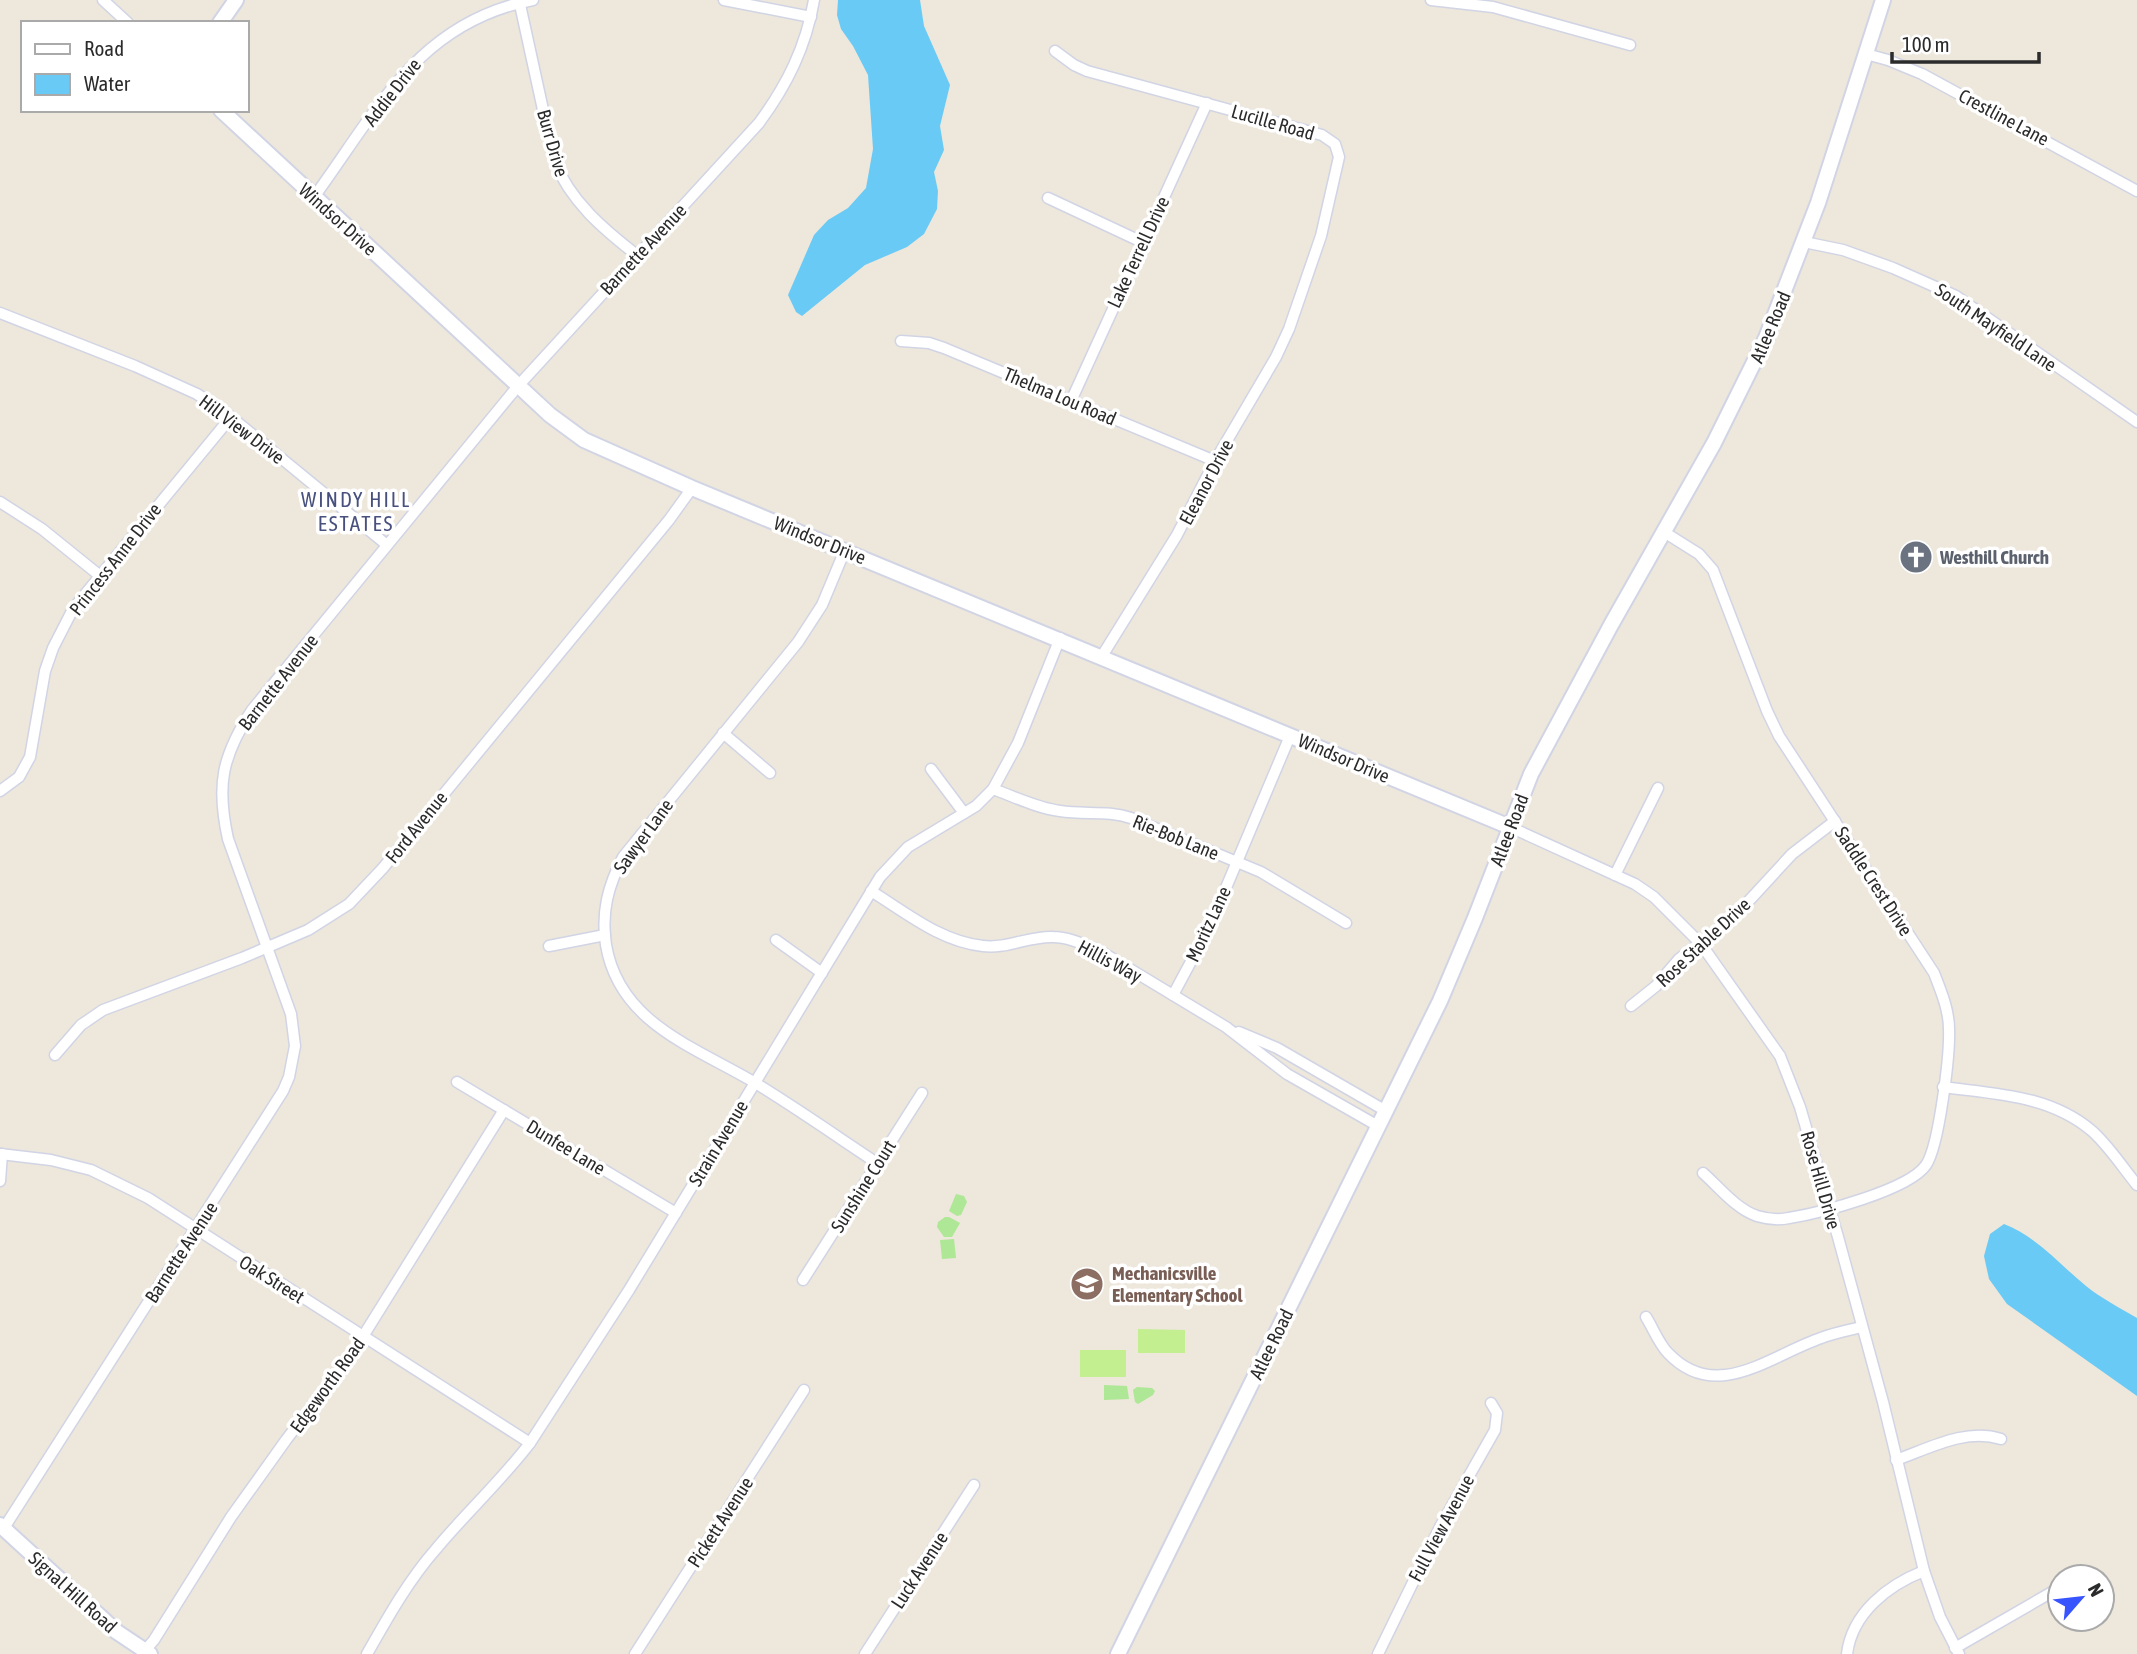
<svg xmlns="http://www.w3.org/2000/svg" width="2137" height="1654" font-family="'Asap Condensed',sans-serif">
<style>
.green{fill:#aee795}
.pitch{fill:#c3ef90}
.water{fill:#69caf5}
.lines{fill:none;stroke-linecap:round;stroke-linejoin:round}
.street-casing{stroke:#d1d4e4;stroke-width:13}
.secondary-casing{stroke:#d1d4e4;stroke-width:18}
.street{stroke:#fff;stroke-width:10}
.secondary{stroke:#fff;stroke-width:14}
.labels{text-anchor:middle;dominant-baseline:central;stroke-width:7;stroke-linejoin:round;paint-order:stroke}
.street-label{font-size:19px;fill:#2b2b2b;stroke:#fff}
.worship-label{font-size:19px;font-weight:bold;fill:#5b616d;stroke:#fff;text-anchor:start}
.education-label{font-size:19px;font-weight:bold;fill:#785e54;stroke:#fff;text-anchor:start}
.neighbourhood-label{font-size:21px;letter-spacing:2px;fill:#48507e;stroke:#fff}
</style>
<rect width="100%" height="100%" fill="#ede7dc"/>
<g class="green">
<polygon points="956,1194 964,1196 967,1202 961,1215 957,1216 949,1211"/>
<polygon points="945,1217 949,1217 960,1223 952,1237 944,1237 937,1227 938,1222"/>
<polygon points="954,1239 956,1258 942,1259 940,1240"/>
<polygon points="1104,1385 1127,1386 1129,1399 1104,1400"/>
<polygon points="1137,1387 1152,1388 1155,1391 1153,1395 1138,1404 1135,1402 1133,1390"/>
</g>
<g class="pitch">
<polygon points="1138,1329 1185,1330 1185,1353 1138,1353"/>
<rect x="1080" y="1350" width="46" height="27"/>
</g>
<g class="water">
<polygon points="838,0 920,0 924,26 950,85 940,126 944,150 934,172 938,191 937,209 924,234 907,247 865,265 802,316 796,312 788,295 814,235 828,220 848,208 866,188 873,149 868,75 853,46 841,29 837,15"/>
<path d="M2004,1224C2037,1237 2059,1264 2086,1286C2101,1298 2120,1308 2137,1318V1396L2007,1304L1989,1279L1984,1256L1990,1234Z"/>
</g>
<g class="lines">
<defs>
<g id="street">
<polyline points="103,0 128,23"/>
<path d="M519,0L554,160C570,201 603,229 638,256"/>
<polyline points="724,0 811,17"/>
<polyline points="1431,0 1493,7 1630,45"/>
<polyline points="1055,51 1074,65 1087,71 1322,135 1335,144 1339,157 1321,236 1289,329 1276,357 1215,461 1177,535 1102,656"/>
<polyline points="1866,54 1888,60 1922,74 2137,191"/>
<path d="M314,197C377,111 418,22 533,0"/>
<polyline points="1048,198 1142,242"/>
<polyline points="1804,242 1843,250 1893,268 1956,296 2137,422"/>
<polyline points="0,313 135,366 197,394 231,417 387,545"/>
<polyline points="901,341 929,343 944,348 1215,461"/>
<polyline points="1071,401 1207,103"/>
<polyline points="0,502 42,529 99,575"/>
<path d="M1664,532L1699,554L1713,570L1767,711L1779,736L1934,973C1941,991 1949,1010 1949,1029C1950,1055 1939,1146 1926,1165C1909,1190 1820,1213 1789,1218C1779,1220 1767,1219 1757,1216C1736,1209 1719,1187 1703,1173"/>
<path d="M845,550L822,605L798,642L623,857C608,886 601,912 606,945C619,1022 692,1046 752,1081C795,1107 836,1136 877,1163"/>
<polyline points="723,733 770,773"/>
<polyline points="931,769 964,813"/>
<path d="M993,789C1015,797 1037,808 1060,811C1084,815 1108,810 1131,818L1261,872L1346,923"/>
<polyline points="0,791 19,777 30,757 45,671 53,648 73,609 231,417"/>
<polyline points="1510,827 1635,884 1654,897 1701,944 1780,1056 1800,1107 1838,1237 1883,1402 1924,1571 1940,1617 1959,1654"/>
<polyline points="1615,875 1658,788"/>
<path d="M871,891C905,912 941,942 983,946C1007,949 1029,936 1053,937C1069,937 1085,945 1100,951L1226,1027L1287,1074L1378,1126"/>
<polyline points="776,940 822,973"/>
<polyline points="549,946 605,935"/>
<polyline points="1173,995 1209,928 1290,736"/>
<polyline points="1631,1006 1656,986 1679,959 1734,917 1792,854 1835,821"/>
<polyline points="1239,1032 1277,1048 1386,1111"/>
<polyline points="55,1055 81,1025 103,1010 242,958 308,930 349,904 383,868 669,520 692,488"/>
<polyline points="457,1082 676,1213"/>
<path d="M1943,1087C1995,1094 2050,1095 2092,1131C2109,1146 2123,1168 2137,1185"/>
<polyline points="0,1154 51,1160 91,1170 148,1198 530,1443"/>
<polyline points="0,1181 2,1154"/>
<polyline points="803,1280 922,1093"/>
<path d="M1646,1317C1653,1328 1659,1344 1668,1353C1716,1404 1771,1355 1821,1338C1834,1333 1849,1330 1862,1327"/>
<path d="M1896,1460C1930,1448 1965,1428 2001,1439"/>
<path d="M4,1528L283,1091L289,1077L295,1046L291,1014L228,839C216,785 222,756 252,710L518,386L759,123C787,85 806,47 814,0"/>
<polyline points="1955,1648 2059,1588"/>
<polyline points="142,1654 154,1640 231,1517 286,1440 352,1354 504,1110"/>
<path d="M367,1654C388,1617 408,1581 436,1549C466,1513 501,1481 530,1443L629,1290L880,877L908,847L976,806L993,789L1018,743L1060,638"/>
<polyline points="635,1654 804,1390"/>
<polyline points="865,1654 974,1485"/>
<polyline points="1378,1654 1440,1527 1495,1430 1497,1413 1491,1403"/>
<path d="M1847,1654C1852,1613 1888,1585 1924,1571"/>
</g>
<g id="secondary">
<polyline points="220,23 236,0"/>
<polyline points="221,110 550,415 584,440 692,488 1510,827"/>
<polyline points="0,1525 117,1632 150,1654"/>
<polyline points="1118,1654 1440,1001 1475,918 1531,774 1611,625 1714,443 1766,338 1818,203 1883,0"/>
</g>
</defs>
<use href="#street" class="street-casing"/>
<use href="#secondary" class="secondary-casing"/>
<use href="#street" class="street"/>
<use href="#secondary" class="secondary"/>
</g>
<defs>
<symbol id="church-disc" viewBox="-11 -11 22 22"><circle r="9.5" fill="#6b7280" stroke="#fff"/><path d="M-1.2-6h2.4v3.5h3.3v2.4h-3.3V6h-2.4V-.1h-3.3v-2.4h3.3Z" fill="#fff"/></symbol>
<symbol id="school-disc" viewBox="-11 -11 22 22"><circle r="9.5" fill="#8d6e63" stroke="#fff"/><path d="M0-5L7-2L0 1L-7-2ZM-4 1L0 2.5L4 1V4Q0 6-4 4Z" fill="#fff"/></symbol>
</defs>
<g fill-rule="evenodd">
<use href="#church-disc" x="1897" y="538" width="38" height="38"/>
<use href="#school-disc" x="1068" y="1265" width="38" height="38"/>
</g>
<g class="labels">
<g class="street-label">
<text transform="translate(392 92) rotate(-52)">Addie Drive</text>
<text transform="translate(2004 117) rotate(28)">Crestline Lane</text>
<text transform="translate(1273 122) rotate(16)">Lucille Road</text>
<text transform="translate(553 143) rotate(74)">Burr Drive</text>
<text transform="translate(338 219) rotate(42)">Windsor Drive</text>
<text transform="translate(643 249) rotate(-47)">Barnette Avenue</text>
<text transform="translate(1138 252) rotate(-65)">Lake Terrell Drive</text>
<text transform="translate(1770 327) rotate(-67)">Atlee Road</text>
<text transform="translate(1996 327) rotate(34)">South Mayfield Lane</text>
<text transform="translate(1060 396) rotate(23)">Thelma Lou Road</text>
<text transform="translate(242 429) rotate(37)">Hill View Drive</text>
<text transform="translate(1206 482) rotate(-62)">Eleanor Drive</text>
<text transform="translate(820 540) rotate(22)">Windsor Drive</text>
<text transform="translate(115 559) rotate(-52)">Princess Anne Drive</text>
<text transform="translate(278 682) rotate(-52)">Barnette Avenue</text>
<text transform="translate(1344 758) rotate(23)">Windsor Drive</text>
<text transform="translate(416 827) rotate(-51)">Ford Avenue</text>
<text transform="translate(1509 830) rotate(-69)">Atlee Road</text>
<text transform="translate(643 836) rotate(-54)">Sawyer Lane</text>
<text transform="translate(1176 837) rotate(22)">Rie-Bob Lane</text>
<text transform="translate(1874 881) rotate(57)">Saddle Crest Drive</text>
<text transform="translate(1208 924) rotate(-65)">Moritz Lane</text>
<text transform="translate(1703 942) rotate(-43)">Rose Stable Drive</text>
<text transform="translate(1110 961) rotate(28)">Hillis Way</text>
<text transform="translate(718 1143) rotate(-59)">Strain Avenue</text>
<text transform="translate(566 1147) rotate(31)">Dunfee Lane</text>
<text transform="translate(1821 1180) rotate(74)">Rose Hill Drive</text>
<text transform="translate(863 1186) rotate(-58)">Sunshine Court</text>
<text transform="translate(181 1252) rotate(-57)">Barnette Avenue</text>
<text transform="translate(272 1279) rotate(32)">Oak Street</text>
<text transform="translate(1271 1344) rotate(-64)">Atlee Road</text>
<text transform="translate(327 1385) rotate(-54)">Edgeworth Road</text>
<text transform="translate(720 1522) rotate(-57)">Pickett Avenue</text>
<text transform="translate(1441 1528) rotate(-62)">Full View Avenue</text>
<text transform="translate(919 1570) rotate(-57)">Luck Avenue</text>
<text transform="translate(73 1592) rotate(42)">Signal Hill Road</text>
</g>
<g class="worship-label">
<text x="1940" y="557">Westhill Church</text>
</g>
<g class="education-label">
<text x="1112" y="1273">Mechanicsville<tspan x="1112" dy="22">Elementary School</tspan></text>
</g>
<g class="neighbourhood-label">
<text x="356" y="499">WINDY HILL<tspan x="356" dy="24">ESTATES</tspan></text>
</g>
</g>
<rect x="21" y="21" width="228" height="91" fill="#ffffff" stroke="#aaaaaa" stroke-width="2"/>
<rect x="35" y="44" width="35" height="10" fill="#ffffff" stroke="#aaaaaa" stroke-width="2"/>
<text x="84" y="56" font-size="21" fill="#2b2b2b">Road</text>
<rect x="35" y="74" width="35" height="21" fill="#69caf5" stroke="#aaaaaa" stroke-width="2"/>
<text x="84" y="91" font-size="21" fill="#2b2b2b">Water</text>
<g transform="translate(2081 1598) rotate(62)"><circle r="33" fill="#ffffff" stroke="#aaaaaa" stroke-width="2"/>
<path d="M0-5L12 26L0 18L-12 26Z" fill="#3754ff"/>
<text y="-10" font-size="19" font-weight="bold" text-anchor="middle" fill="#2b2b2b">N</text>
</g>
<path d="M1892 52v10h147v-10" fill="none" stroke="#2b2b2b" stroke-width="3.5"/>
<text x="1902" y="52" font-size="21" fill="#2b2b2b" stroke="#ffffff" stroke-width="5" paint-order="stroke">100 m</text>
</svg>
